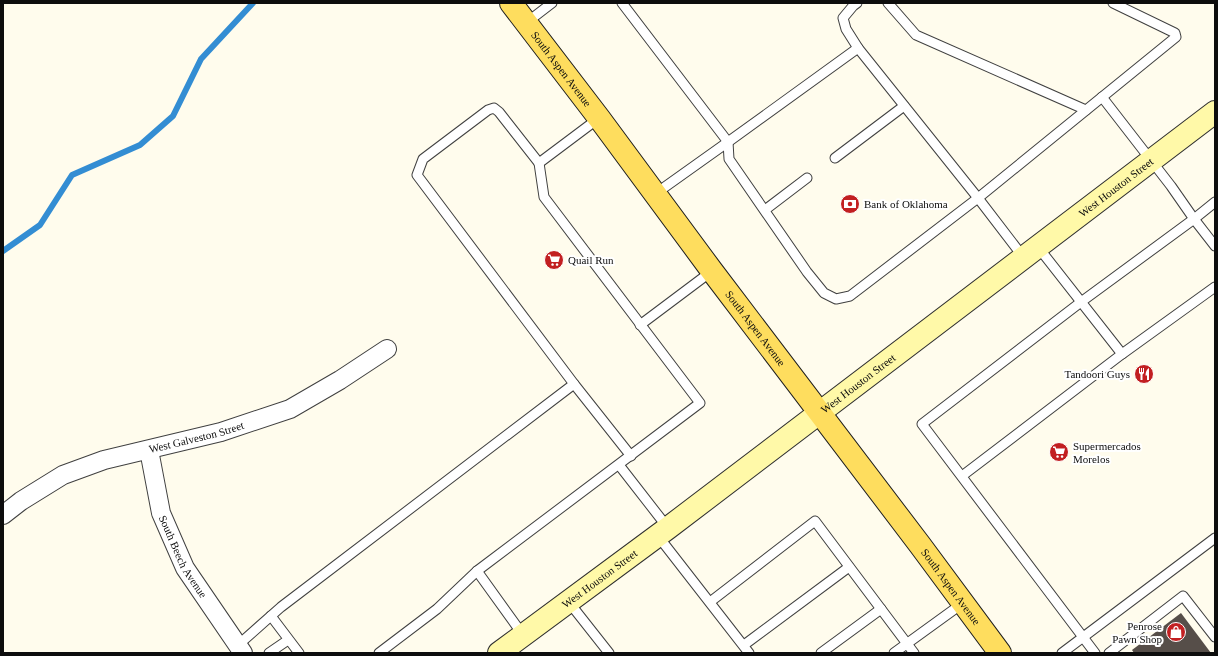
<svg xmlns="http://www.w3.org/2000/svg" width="1218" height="656" font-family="Georgia,serif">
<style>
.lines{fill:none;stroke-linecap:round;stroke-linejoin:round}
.stream{stroke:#338dd3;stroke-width:6}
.building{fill:#564e49}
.lane-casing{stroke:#404040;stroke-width:11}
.street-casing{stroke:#404040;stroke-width:20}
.secondary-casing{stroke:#2f2f2f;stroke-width:24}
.primary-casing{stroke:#1e1e1e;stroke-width:24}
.lane{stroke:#fff;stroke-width:9}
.street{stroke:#fff;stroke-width:18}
.secondary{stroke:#fff9a8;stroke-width:22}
.primary{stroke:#fedd5e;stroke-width:22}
.labels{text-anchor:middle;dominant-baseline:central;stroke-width:4;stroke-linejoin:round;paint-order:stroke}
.street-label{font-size:11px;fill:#0d0d0d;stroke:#fff}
.poi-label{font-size:11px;fill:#0d0d0d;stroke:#fff;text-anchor:start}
</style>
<rect width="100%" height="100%" fill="#fffced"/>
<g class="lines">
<polyline class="stream" points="3,251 40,225 72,175 140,145 173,116 201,59 253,3"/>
</g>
<polygon class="building" points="1181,613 1211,653 1134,653 1132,650"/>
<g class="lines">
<defs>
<g id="lane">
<polyline points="622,3 728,142 858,48"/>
<polyline points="857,3 853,6 843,18 846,29 858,48 978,198 1024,258"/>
<polyline points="888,3 916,35 1086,110"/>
<polyline points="526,23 552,3"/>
<polyline points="1102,97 1171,186 1194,219 1215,202"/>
<polyline points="599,118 539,163 499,112 494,108 488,110 423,159 417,175 574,384 631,456"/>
<polyline points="835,158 904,106"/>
<polyline points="655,194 728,142 729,159 807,272 824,293 836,299 850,296 978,198 1176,37 1175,33 1113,3"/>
<polyline points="765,210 807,178"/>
<polyline points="1038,247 1122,354"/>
<polyline points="640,325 712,271"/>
<polyline points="619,465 668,528"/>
<polyline points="962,476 1122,354 1215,287"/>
<polyline points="658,536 749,653"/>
<polyline points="477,571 523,635"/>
<polyline points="568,601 609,653"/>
<polyline points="710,602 815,521 914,653"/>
<polyline points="271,616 299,653"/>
<polyline points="744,645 849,567"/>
<polyline points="237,646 281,607 574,384"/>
<polyline points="269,653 288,640"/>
<polyline points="379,653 437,609 477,571 700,403 544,197 539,163"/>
<polyline points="821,653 881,609"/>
<polyline points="894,653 963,603"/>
<polyline points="1062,653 1215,538"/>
<polyline points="1095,653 922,424 1081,302 1194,219 1215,246"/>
<polyline points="1109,653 1183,596 1215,637"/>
</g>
<g id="street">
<path id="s1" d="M149,450L161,513L185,568L243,653"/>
<path id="s2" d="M3,515L21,501L63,475L104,460L221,432L290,409L340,380L387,349"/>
</g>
<g id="secondary">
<path id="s3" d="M499,653L668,528L1215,112"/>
</g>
<g id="primary">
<path id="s4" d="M511,3L599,118L712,271L920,545L1000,653"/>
</g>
</defs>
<use href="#lane" class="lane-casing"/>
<use href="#street" class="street-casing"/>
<use href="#secondary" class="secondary-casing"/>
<use href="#primary" class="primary-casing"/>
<use href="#lane" class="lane"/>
<use href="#street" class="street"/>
<use href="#secondary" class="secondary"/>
<use href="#primary" class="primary"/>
</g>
<defs>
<symbol id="bank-disc" viewBox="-11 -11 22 22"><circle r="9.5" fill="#c21f21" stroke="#fff"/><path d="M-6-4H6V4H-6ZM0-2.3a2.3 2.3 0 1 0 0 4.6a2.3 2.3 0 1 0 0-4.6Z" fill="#fff"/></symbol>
<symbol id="supermarket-disc" viewBox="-11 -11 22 22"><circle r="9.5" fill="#c21f21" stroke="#fff"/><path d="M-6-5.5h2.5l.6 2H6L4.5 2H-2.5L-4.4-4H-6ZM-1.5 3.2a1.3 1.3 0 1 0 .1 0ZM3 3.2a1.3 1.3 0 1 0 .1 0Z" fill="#fff"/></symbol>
<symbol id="restaurant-disc" viewBox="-11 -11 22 22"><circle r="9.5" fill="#c21f21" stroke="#fff"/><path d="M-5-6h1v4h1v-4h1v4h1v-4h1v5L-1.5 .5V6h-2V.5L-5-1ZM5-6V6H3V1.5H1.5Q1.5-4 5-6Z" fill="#fff"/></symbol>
<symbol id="shop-disc" viewBox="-11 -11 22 22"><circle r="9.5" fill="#c21f21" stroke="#fff"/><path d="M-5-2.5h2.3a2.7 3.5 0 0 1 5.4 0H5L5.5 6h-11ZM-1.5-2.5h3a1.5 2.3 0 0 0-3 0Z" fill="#fff"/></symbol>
</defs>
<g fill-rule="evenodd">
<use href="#bank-disc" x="839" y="193" width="22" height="22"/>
<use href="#supermarket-disc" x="543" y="249" width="22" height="22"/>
<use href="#restaurant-disc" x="1133" y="363" width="22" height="22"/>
<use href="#supermarket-disc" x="1048" y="441" width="22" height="22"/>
<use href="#shop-disc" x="1165" y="621" width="22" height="22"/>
</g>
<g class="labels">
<g class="street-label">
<text stroke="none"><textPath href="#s4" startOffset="83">South Aspen Avenue</textPath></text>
<text stroke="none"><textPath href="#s3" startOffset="773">West Houston Street</textPath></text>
<text stroke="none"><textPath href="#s4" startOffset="407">South Aspen Avenue</textPath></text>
<text stroke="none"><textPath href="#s3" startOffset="449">West Houston Street</textPath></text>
<text stroke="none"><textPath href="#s2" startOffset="211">West Galveston Street</textPath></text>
<text stroke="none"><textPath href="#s1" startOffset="113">South Beech Avenue</textPath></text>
<text stroke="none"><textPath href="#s3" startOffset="125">West Houston Street</textPath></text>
<text stroke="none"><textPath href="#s4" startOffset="731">South Aspen Avenue</textPath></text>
</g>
<g class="poi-label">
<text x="864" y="204">Bank of Oklahoma</text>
<text x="568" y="260">Quail Run</text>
<text x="1130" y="374" text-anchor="end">Tandoori Guys</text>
<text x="1073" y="446">Supermercados<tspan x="1073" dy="13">Morelos</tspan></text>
<text x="1162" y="626" text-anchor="end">Penrose<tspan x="1162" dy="13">Pawn Shop</tspan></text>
</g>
</g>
<rect width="1218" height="656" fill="none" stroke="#0d0d0d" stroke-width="8"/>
</svg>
